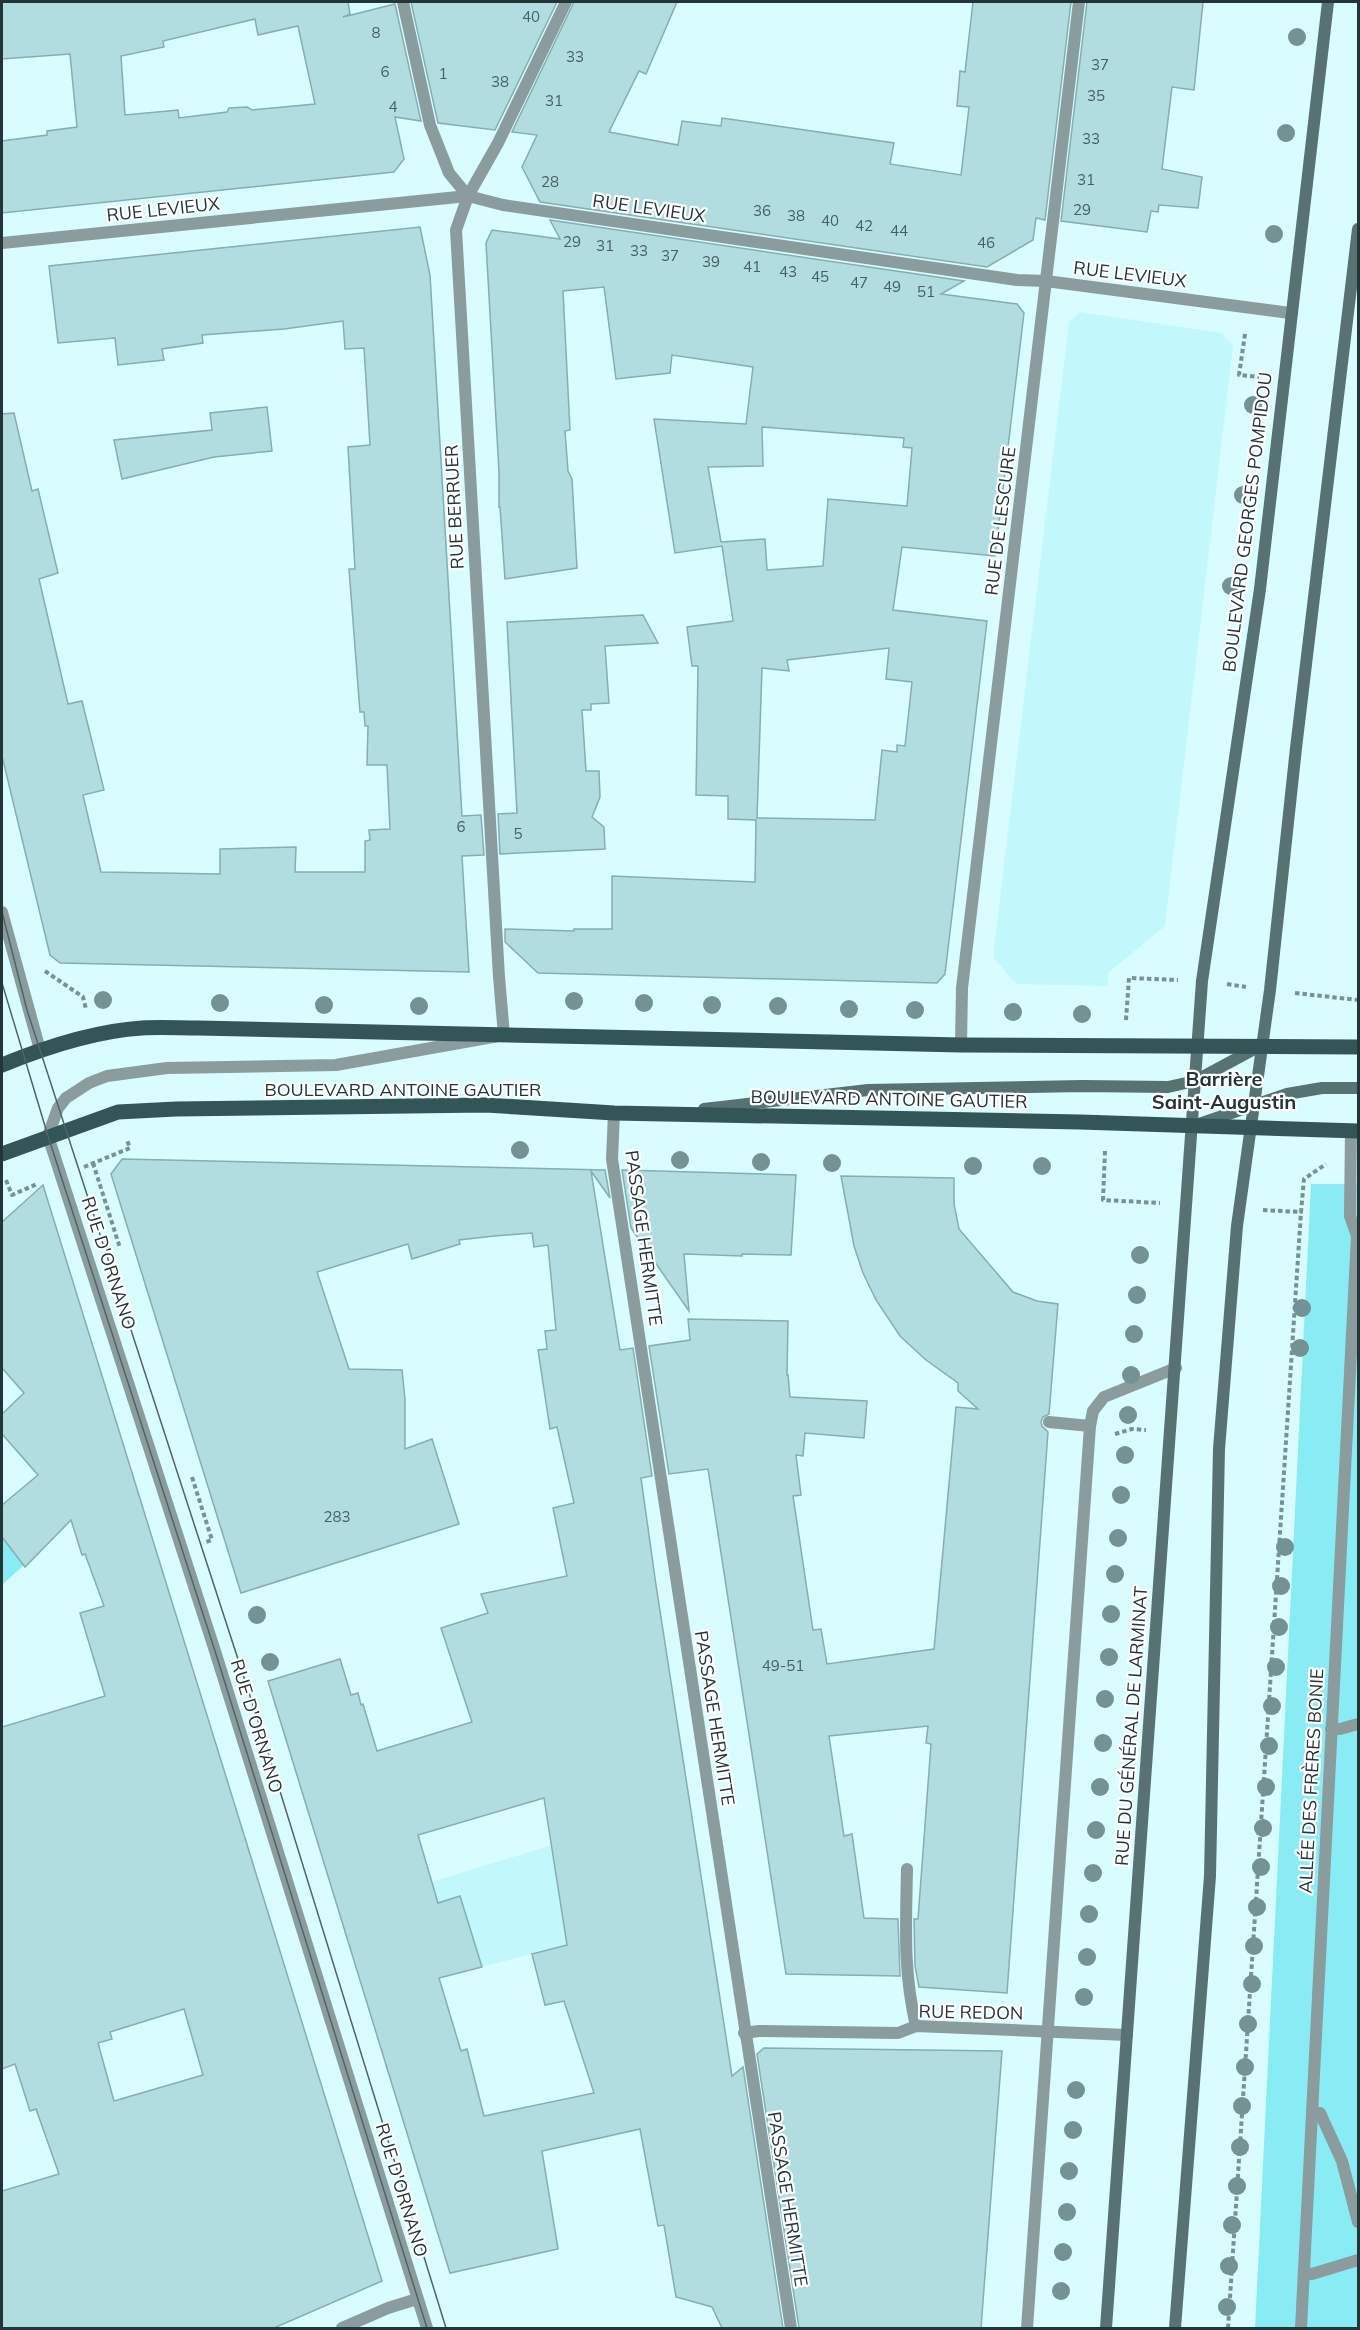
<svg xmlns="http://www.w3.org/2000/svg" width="1360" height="2330" font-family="Mulish,sans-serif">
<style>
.built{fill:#c2f8fc}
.green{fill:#89ecf4}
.building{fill:#b1dde0;stroke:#84aeb1;stroke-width:1.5;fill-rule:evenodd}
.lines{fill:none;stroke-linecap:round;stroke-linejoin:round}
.path{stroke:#789294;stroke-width:4;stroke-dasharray:4.5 3;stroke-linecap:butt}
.service{stroke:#8a9c9e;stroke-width:12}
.minor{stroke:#8a9c9e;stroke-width:12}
.secondary{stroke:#587274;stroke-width:12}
.primary{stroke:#345557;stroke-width:15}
.tram{stroke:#4e6566;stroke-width:1.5}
.tree{fill:#749193}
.labels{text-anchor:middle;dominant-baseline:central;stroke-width:4.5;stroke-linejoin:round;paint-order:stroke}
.number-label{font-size:15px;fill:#465f60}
.street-label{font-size:18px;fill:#233536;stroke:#fff}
.neighbourhood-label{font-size:20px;font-weight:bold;fill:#233536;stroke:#fff}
</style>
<rect width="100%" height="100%" fill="#d9fcff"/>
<g class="built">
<polygon points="1080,312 1222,333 1233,346 1165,926 1108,973 1107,986 1016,984 993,957 1069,322"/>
<polygon points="552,1845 567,1945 366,1997 431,1882"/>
</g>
<g class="green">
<polygon points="1311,1184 1358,1184 1358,2328 1255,2328"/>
<polygon points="2,1537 24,1565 2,1585"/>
</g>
<g class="building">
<path d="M2,2H348L350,14L343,17L395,4L421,121L395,117L404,159L394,172L2,213V141L47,135V131L77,127L70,54L2,59ZM255,19L258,35L298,26L315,104L252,110L247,107L229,108L227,112L179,118L178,110L125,115L121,56L164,47L163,41Z"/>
<polygon points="411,2 557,2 495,130 438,123"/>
<polygon points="574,2 677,2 646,74 639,71 609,132 678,145 682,121 721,126 722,118 894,143 890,164 961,175 969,107 957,106 960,71 965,72 973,2 1071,2 1045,220 1036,218 1033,240 987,267 540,202 522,167 537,135 512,132"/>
<polygon points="1087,2 1203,2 1194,90 1172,87 1162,169 1202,177 1198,208 1159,205 1158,212 1151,211 1147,232 1061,221"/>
<path d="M550,220L964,281L941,294L1017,304L1024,313L995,556L902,547L893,610L987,621L945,974L937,983L538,973L505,942V929L574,931V929H612V876L755,882L756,820L728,819V796L696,795L698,666H692L687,627L733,621L722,546L675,553L654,419L746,424L753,367L672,355L670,373L616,379L604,287L563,291L570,430L565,431L568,471L572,479L577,568L505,579L500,507H499V472L486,243L492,230L560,239ZM762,427L904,438L903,447L912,448L907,506L828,499L823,566L767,570L765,539L721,542L708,467L763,466ZM889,648L886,679L912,682L905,746L897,745V752L882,750L875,820L757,818L762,668L789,671L787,660Z"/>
<polygon points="420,227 430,275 462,816 481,815 484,855 462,856 469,972 60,963 50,955 2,756 2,414 14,413 32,491 38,489 58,573 39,579 68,704 82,701 104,790 83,795 101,872 220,874 220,849 296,847 295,872 365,872 365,841 370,840 369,830 390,829 387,765 367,765 368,726 365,726 364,712 360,712 349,569 355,569 348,447 370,445 364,348 345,349 343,321 284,329 202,335 203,343 162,349 164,360 118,365 115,338 58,343 49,266"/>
<polygon points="267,407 272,451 214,457 122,479 114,440 212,430 210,413"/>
<polygon points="643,615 658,643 605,646 609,703 591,704 591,710 582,710 586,771 599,771 600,797 592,817 604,827 605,849 500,854 498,814 517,813 507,622"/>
<path d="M122,1159L605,1170L610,1198L591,1171L620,1350L633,1348L652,1476L641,1478L656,1585L732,2076L743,2067L783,2328H722L712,2307L676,2297L664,2225L658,2226L640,2129L542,2151L558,2249L450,2273L268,1681L340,1659L351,1695L358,1693L361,1705L363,1704L377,1751L472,1722L441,1628L488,1613L481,1594L567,1576L553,1508L574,1503L557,1427L550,1429L538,1350L547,1349L545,1331L556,1330L548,1245L534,1247L532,1233L494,1236L459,1240L460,1244L412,1259L408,1244L317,1272L349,1369L402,1370L405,1399V1449L432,1439L459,1524L241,1593L111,1174ZM544,1798L567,1945L532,1954L545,2005L564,2001L594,2093L484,2116L467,2049L461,2051L439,1978L482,1967L460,1896L438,1903L418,1835Z"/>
<polygon points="622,1170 796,1175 791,1255 742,1254 742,1256 684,1254 689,1311 631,1228"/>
<polygon points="841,1176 954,1178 954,1204 959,1229 1013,1292 1037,1301 1058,1304 1049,1414 1043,1417 1041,1422 1042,1426 1048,1432 1007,1993 919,1987 915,1966 914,1919 918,1919 931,1744 926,1743 928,1726 829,1736 844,1836 852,1834 864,1918 898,1919 900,1976 786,1974 708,1469 669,1474 649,1346 690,1340 688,1319 788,1321 787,1375 788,1375 790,1397 867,1401 864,1438 805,1433 803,1456 796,1455 801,1495 793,1496 813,1630 821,1629 827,1664 934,1649 956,1407 978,1409 958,1391 958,1383 926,1360 900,1336 876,1300 863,1273 854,1246"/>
<path d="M43,1185L382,2281L274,2328H2V2191L59,2174L36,2109L30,2111L15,2064L2,2069V1727L105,1696L80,1613L104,1606L85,1554L82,1555L71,1520L25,1567L2,1537V1505L38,1475L2,1434V1414L24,1393L2,1368V1222ZM184,2009L203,2075L114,2101L98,2043L112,2039L110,2032Z"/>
<polygon points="764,2048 1002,2051 981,2328 799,2328 757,2054"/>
</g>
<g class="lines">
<g class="path">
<polyline points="1245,334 1239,375 1259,377"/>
<polyline points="45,971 83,997 86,1009"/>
<polyline points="1227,984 1246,987"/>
<polyline points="1295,993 1358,1000"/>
<polyline points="1126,1020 1129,978 1178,980"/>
<polyline points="1105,1151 1103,1200 1160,1203"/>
<polyline points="93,1163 120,1248"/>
<polyline points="84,1167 130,1148 127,1140"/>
<polyline points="6,1180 12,1195 37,1184"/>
<polyline points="1263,1210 1301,1212 1304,1179 1326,1164"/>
<polyline points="1115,1434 1132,1429 1146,1430"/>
<polyline points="192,1477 212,1540 206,1542"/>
<polyline points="1228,2328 1301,1212"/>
</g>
<g class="service">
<polyline points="1049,1422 1090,1426"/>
<polyline points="1331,1729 1340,1729 1358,1724"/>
<path d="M907,1869C906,1925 903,1971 916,2026"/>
<polyline points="1312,2113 1320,2113 1342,2161 1358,2222"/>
<polyline points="1304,2273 1312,2274 1358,2260"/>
<polyline points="1027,2328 1090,1426 1093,1411 1104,1397 1176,1368"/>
<polyline points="1301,2328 1357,1236 1350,1216 1351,1131"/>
</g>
<g class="minor">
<polyline points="403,2 430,125 449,173 468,196"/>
<polyline points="2,243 468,196 503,205 1017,280 1046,281 1290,313"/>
<polyline points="2,912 40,1050"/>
<polyline points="961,1045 962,988 1079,2"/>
<polyline points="614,1113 612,1159 791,2328"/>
<polyline points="744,2033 759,2031 898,2033 916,2026 1127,2035"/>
<polyline points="342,2328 388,2308 417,2299"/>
<polyline points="427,2328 215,1651 48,1136 58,1108 66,1098 89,1083 107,1076 167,1068 336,1065 504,1035 499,977 456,230 468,196 498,143 566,2"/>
</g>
<g class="secondary">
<polyline points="704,1109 868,1090 1082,1086 1168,1087 1195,1081 1258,1047"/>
<polyline points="1199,1124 1287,1094 1322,1088 1358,1088"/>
<polyline points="1106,2328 1202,981 1260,589 1328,2"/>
<polyline points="1175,2328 1210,1876 1219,1449 1237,1226 1270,990 1296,748 1358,229"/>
</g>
<g class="primary">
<path d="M2,1065C46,1047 94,1031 142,1028C161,1027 180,1028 198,1028L961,1045L1358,1047"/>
<polyline points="2,1154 118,1112 176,1109 486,1105 614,1113 1080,1122 1358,1131"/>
</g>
<g class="tram">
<polyline points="2,912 27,1010 262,1733 446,2328"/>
<polyline points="2,983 48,1136 215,1651 427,2328"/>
</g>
</g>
<g class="tree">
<circle cx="1297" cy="37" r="9"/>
<circle cx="1286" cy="133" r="9"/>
<circle cx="1274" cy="234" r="9"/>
<circle cx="1253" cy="405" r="9"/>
<circle cx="1243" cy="495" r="9"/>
<circle cx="1231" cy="586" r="9"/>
<circle cx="103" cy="1000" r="9"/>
<circle cx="574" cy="1001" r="9"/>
<circle cx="220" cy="1003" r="9"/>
<circle cx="644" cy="1003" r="9"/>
<circle cx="324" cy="1005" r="9"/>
<circle cx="712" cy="1005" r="9"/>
<circle cx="419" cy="1006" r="9"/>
<circle cx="778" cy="1006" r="9"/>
<circle cx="849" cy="1009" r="9"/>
<circle cx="915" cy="1010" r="9"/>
<circle cx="1013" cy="1012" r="9"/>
<circle cx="1082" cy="1014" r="9"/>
<circle cx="520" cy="1150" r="9"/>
<circle cx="680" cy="1160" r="9"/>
<circle cx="761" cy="1162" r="9"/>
<circle cx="832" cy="1163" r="9"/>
<circle cx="973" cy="1166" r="9"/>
<circle cx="1042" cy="1166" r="9"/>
<circle cx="1140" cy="1255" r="9"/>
<circle cx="1137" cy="1295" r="9"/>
<circle cx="1302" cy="1308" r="9"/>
<circle cx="1134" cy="1334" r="9"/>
<circle cx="1300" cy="1348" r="9"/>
<circle cx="1131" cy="1375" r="9"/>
<circle cx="1128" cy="1415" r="9"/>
<circle cx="1125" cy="1455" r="9"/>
<circle cx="1121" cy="1495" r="9"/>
<circle cx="1118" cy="1538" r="9"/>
<circle cx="1285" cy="1547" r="9"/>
<circle cx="1115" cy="1574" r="9"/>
<circle cx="1281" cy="1586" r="9"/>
<circle cx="1111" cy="1614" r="9"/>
<circle cx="257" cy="1615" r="9"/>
<circle cx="1279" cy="1627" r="9"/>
<circle cx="1109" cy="1657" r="9"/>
<circle cx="270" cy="1662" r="9"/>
<circle cx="1276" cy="1667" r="9"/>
<circle cx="1105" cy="1699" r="9"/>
<circle cx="1272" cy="1706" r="9"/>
<circle cx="1103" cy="1743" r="9"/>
<circle cx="1269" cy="1746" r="9"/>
<circle cx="1100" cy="1787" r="9"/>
<circle cx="1266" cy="1787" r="9"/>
<circle cx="1263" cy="1828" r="9"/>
<circle cx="1096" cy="1830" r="9"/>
<circle cx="1261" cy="1867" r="9"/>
<circle cx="1093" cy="1873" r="9"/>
<circle cx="1257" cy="1907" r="9"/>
<circle cx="1089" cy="1914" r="9"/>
<circle cx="1254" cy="1946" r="9"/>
<circle cx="1087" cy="1957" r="9"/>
<circle cx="1252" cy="1984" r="9"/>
<circle cx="1084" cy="1997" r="9"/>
<circle cx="1248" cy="2024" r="9"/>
<circle cx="1245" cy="2067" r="9"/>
<circle cx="1076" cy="2090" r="9"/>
<circle cx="1242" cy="2106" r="9"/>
<circle cx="1073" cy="2130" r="9"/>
<circle cx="1240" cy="2147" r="9"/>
<circle cx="1069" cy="2171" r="9"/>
<circle cx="1237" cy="2186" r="9"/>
<circle cx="1067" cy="2212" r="9"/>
<circle cx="1232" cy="2225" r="9"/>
<circle cx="1063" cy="2252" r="9"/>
<circle cx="1229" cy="2266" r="9"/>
<circle cx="1061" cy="2291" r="9"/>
<circle cx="1227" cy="2307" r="9"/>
</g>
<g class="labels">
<g class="number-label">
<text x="531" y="16">40</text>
<text x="376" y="32">8</text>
<text x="575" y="56">33</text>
<text x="1100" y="64">37</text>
<text x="385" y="71">6</text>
<text x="443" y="73">1</text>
<text x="500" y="81">38</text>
<text x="1096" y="95">35</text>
<text x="554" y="100">31</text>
<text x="393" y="106">4</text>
<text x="1091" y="138">33</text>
<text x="1086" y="179">31</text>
<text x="550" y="181">28</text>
<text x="1082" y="209">29</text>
<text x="762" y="210">36</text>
<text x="796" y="215">38</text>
<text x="830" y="220">40</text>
<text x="864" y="225">42</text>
<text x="899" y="230">44</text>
<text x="572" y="241">29</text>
<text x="986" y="242">46</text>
<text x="605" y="245">31</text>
<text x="639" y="250">33</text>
<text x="670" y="255">37</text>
<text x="711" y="261">39</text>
<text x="752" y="266">41</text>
<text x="788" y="271">43</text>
<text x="820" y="276">45</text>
<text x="859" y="282">47</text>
<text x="892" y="286">49</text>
<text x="926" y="291">51</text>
<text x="461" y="826">6</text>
<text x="518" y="833">5</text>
<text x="337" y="1516">283</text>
<text x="783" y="1665">49-51</text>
</g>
<g class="street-label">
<text transform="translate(649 208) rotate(8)">RUE LEVIEUX</text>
<text transform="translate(163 209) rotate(-6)">RUE LEVIEUX</text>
<text transform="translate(1130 274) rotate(7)">RUE LEVIEUX</text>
<text transform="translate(454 507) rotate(-93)">RUE BERRUER</text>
<text transform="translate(1000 521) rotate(-83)">RUE DE LESCURE</text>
<text transform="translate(1247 522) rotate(-83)">BOULEVARD GEORGES POMPIDOU</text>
<text x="403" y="1089">BOULEVARD ANTOINE GAUTIER</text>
<text transform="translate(889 1099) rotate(1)">BOULEVARD ANTOINE GAUTIER</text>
<text transform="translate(644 1238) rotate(82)">PASSAGE HERMITTE</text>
<text transform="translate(109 1263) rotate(72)">RUE D'ORNANO</text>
<text transform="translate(715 1718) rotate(81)">PASSAGE HERMITTE</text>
<text transform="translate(257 1726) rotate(73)">RUE D'ORNANO</text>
<text transform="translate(1131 1726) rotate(-86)">RUE DU GÉNÉRAL DE LARMINAT</text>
<text transform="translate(1311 1781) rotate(-87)">ALLÉE DES FRÈRES BONIE</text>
<text transform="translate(971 2012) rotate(1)">RUE REDON</text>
<text transform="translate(402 2190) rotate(73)">RUE D'ORNANO</text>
<text transform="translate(788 2199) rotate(81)">PASSAGE HERMITTE</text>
</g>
<g class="neighbourhood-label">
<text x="1224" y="1078">Barrière<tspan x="1224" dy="23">Saint-Augustin</tspan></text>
</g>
</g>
<rect width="1360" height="2330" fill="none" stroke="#233536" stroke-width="6"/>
</svg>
